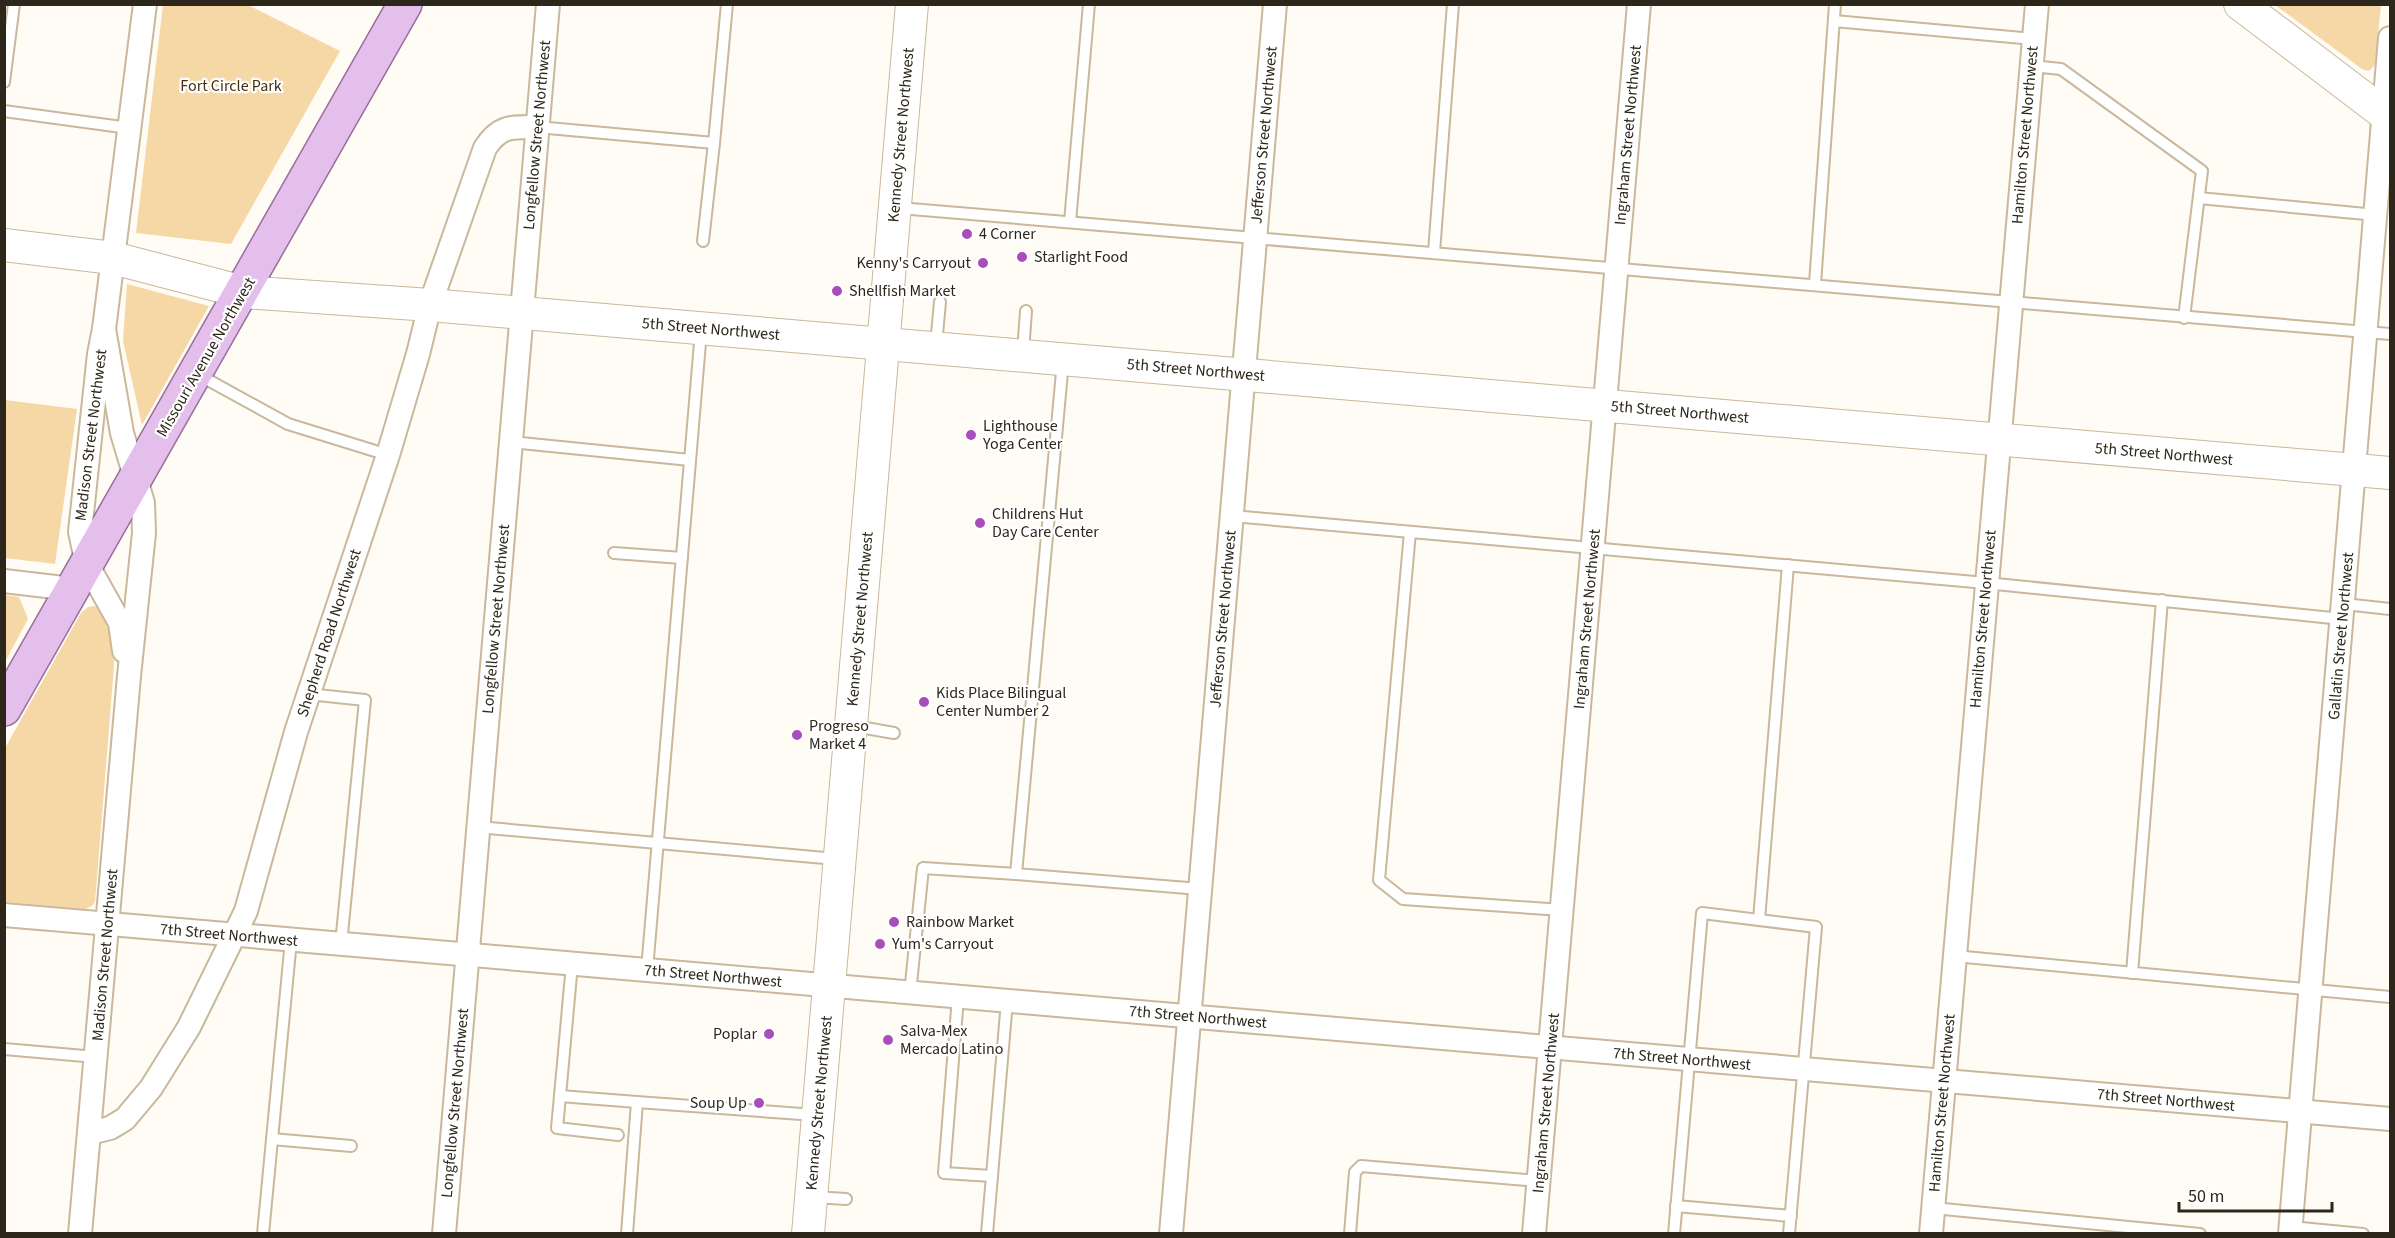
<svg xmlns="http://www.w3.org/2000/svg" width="2395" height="1238" font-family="'Source Sans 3',sans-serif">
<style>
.green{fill:#f6d8a6}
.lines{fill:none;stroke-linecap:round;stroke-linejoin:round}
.lane-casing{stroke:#c9b89b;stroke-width:14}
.street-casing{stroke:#c9b89b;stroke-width:26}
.secondary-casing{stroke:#c9b89b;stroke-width:34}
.primary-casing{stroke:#986e9a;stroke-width:36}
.lane{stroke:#fff;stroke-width:10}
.street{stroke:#fff;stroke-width:22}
.secondary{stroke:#fff;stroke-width:32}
.primary{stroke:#e4bfec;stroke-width:33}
.poi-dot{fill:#a84eba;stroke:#fff;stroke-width:2}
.labels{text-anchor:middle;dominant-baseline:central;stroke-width:4.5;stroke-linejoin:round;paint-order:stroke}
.park-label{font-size:16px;fill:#423113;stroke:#fff}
.street-label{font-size:16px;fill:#2d261b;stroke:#fff}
.poi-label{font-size:16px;fill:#2d261b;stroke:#fff;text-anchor:start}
</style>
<rect width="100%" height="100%" fill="#fffbf5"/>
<g class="green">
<polygon points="163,5 248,5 340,51 231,244 136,233"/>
<polygon points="2275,5 2381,5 2375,65 2369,71 2362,69"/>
<polygon points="127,284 209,306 142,425 123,341"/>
<polygon points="5,400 77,409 55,564 5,558"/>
<polygon points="5,595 19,597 28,619 5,662"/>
<path d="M95,606C108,613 114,652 114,666L95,902L92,906L85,909L5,902V748L81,613L88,607Z"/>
</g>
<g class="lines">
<defs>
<g id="lane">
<polyline points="1834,21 2034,39"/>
<polyline points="2031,66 2061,69 2202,171 2184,318"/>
<polyline points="4,82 14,4"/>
<polyline points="4,111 129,128"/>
<polyline points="537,127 714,143 727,4"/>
<polyline points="2199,198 2376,215"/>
<polyline points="899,208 2390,334"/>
<polyline points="1070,222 1089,4"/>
<polyline points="703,241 714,143"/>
<polyline points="1434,252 1453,4"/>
<polyline points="1815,284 1835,4"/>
<polyline points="936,345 940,302"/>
<polyline points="1023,352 1026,311"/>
<polyline points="1063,361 1016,874 1200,889"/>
<polyline points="199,375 288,424 388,455"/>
<polyline points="511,442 690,460"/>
<polyline points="1232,516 1986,583 2342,619"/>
<polyline points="1410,532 1379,880 1403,899 1562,910"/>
<polyline points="614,553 682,558"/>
<polyline points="2344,604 2390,609"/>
<polyline points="308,694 365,700 341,944"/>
<polyline points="854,726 894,733"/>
<polyline points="478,827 836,859"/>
<polyline points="1759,920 1788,565"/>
<polyline points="1954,956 2390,997"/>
<polyline points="572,964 560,1096 637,1102 627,1234"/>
<polyline points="647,970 701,331"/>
<polyline points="2132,973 2162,600"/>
<polyline points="910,993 923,868 1016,874"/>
<polyline points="958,997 944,1173 992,1176"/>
<polyline points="4,1049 96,1057"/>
<polyline points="560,1096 557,1128 618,1135"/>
<polyline points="637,1102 815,1115"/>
<polyline points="272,1139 351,1146"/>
<polyline points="814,1197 846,1199"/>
<polyline points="1676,1206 1791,1216"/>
<polyline points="1933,1208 2200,1234"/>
<polyline points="2291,1227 2363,1234"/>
<polyline points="263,1234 291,940"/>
<polyline points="987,1234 1007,1001"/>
<polyline points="1350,1234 1355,1172 1361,1166 1539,1181"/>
<polyline points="1674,1234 1702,913 1816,927 1789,1234"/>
</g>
<g id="street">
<polyline points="4,581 72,589"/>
<polyline points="124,651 120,623 87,564 80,532 99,354 104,329 145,4"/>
<polyline points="4,915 2390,1119"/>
<path d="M90,1133L110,1128L125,1119L151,1088L189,1027L246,911L296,732L388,455L418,354L430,305L485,148C500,125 512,127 537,127"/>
<polyline points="80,1234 129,676 144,533 143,503 122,433 104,329"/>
<polyline points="444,1234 548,4"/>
<polyline points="1171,1234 1275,4"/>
<polyline points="1534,1234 1639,4"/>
<polyline points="1931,1234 2037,4"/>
<polyline points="2290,1234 2390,38"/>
</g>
<g id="secondary">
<polyline points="2240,4 2390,118"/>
<polyline points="4,245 113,258 243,292 430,305 2390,473"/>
<polyline points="808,1234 912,4"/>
</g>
<polyline id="primary" points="4,709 405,4"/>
</defs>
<use href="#lane" class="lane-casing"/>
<use href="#street" class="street-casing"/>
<use href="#secondary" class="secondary-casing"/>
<use href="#primary" class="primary-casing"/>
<use href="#lane" class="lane"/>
<use href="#street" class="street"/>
<use href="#secondary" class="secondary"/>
<use href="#primary" class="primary"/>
</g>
<g class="poi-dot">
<circle cx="967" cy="234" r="6"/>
<circle cx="1022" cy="257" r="6"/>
<circle cx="983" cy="263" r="6"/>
<circle cx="837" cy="291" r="6"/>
<circle cx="971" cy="435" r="6"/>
<circle cx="980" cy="523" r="6"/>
<circle cx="924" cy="702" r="6"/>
<circle cx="797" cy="735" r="6"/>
<circle cx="894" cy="922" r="6"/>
<circle cx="880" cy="944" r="6"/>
<circle cx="769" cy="1034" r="6"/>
<circle cx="888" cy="1040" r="6"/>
<circle cx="759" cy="1103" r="6"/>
</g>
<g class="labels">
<g class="park-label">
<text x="231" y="86">Fort Circle Park</text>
</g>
<g class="street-label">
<text transform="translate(537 135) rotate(-85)">Longfellow Street Northwest</text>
<text transform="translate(901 135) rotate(-85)">Kennedy Street Northwest</text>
<text transform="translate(1264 135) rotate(-85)">Jefferson Street Northwest</text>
<text transform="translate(1628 135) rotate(-85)">Ingraham Street Northwest</text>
<text transform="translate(2025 135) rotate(-85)">Hamilton Street Northwest</text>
<text transform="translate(711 329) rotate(5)">5th Street Northwest</text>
<text transform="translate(206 357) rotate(-60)">Missouri Avenue Northwest</text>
<text transform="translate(1196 370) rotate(5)">5th Street Northwest</text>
<text transform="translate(1680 412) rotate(5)">5th Street Northwest</text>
<text transform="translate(91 435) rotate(-83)">Madison Street Northwest</text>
<text transform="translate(2164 454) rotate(5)">5th Street Northwest</text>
<text transform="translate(496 619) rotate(-85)">Longfellow Street Northwest</text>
<text transform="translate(860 619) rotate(-85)">Kennedy Street Northwest</text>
<text transform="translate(1223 619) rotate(-85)">Jefferson Street Northwest</text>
<text transform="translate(1587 619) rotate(-85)">Ingraham Street Northwest</text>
<text transform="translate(1983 619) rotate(-85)">Hamilton Street Northwest</text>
<text transform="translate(329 633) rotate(-72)">Shepherd Road Northwest</text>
<text transform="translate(2341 636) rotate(-85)">Gallatin Street Northwest</text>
<text transform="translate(229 935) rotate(5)">7th Street Northwest</text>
<text transform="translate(105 955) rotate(-85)">Madison Street Northwest</text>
<text transform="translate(713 976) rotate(5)">7th Street Northwest</text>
<text transform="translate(1198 1017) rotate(5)">7th Street Northwest</text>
<text transform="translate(1682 1059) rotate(5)">7th Street Northwest</text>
<text transform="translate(2166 1100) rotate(5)">7th Street Northwest</text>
<text transform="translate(455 1103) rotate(-85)">Longfellow Street Northwest</text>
<text transform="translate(819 1103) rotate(-85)">Kennedy Street Northwest</text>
<text transform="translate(1546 1103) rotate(-85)">Ingraham Street Northwest</text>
<text transform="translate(1942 1103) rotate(-85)">Hamilton Street Northwest</text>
</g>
<g class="poi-label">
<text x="979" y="234">4 Corner</text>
<text x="1034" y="257">Starlight Food</text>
<text x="971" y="263" text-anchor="end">Kenny's Carryout</text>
<text x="849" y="291">Shellfish Market</text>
<text x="983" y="426">Lighthouse<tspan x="983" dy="18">Yoga Center</tspan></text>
<text x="992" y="514">Childrens Hut<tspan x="992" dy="18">Day Care Center</tspan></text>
<text x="936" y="693">Kids Place Bilingual<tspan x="936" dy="18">Center Number 2</tspan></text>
<text x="809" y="726">Progreso<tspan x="809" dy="18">Market 4</tspan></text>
<text x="906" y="922">Rainbow Market</text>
<text x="892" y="944">Yum's Carryout</text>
<text x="900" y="1031">Salva-Mex<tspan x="900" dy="18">Mercado Latino</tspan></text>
<text x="757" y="1034" text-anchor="end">Poplar</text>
<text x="747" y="1103" text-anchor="end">Soup Up</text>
</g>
</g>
<rect width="2395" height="1238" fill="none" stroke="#2d261b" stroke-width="12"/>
<path d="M2179 1202v9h153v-9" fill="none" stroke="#2d261b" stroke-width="3"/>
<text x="2188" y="1202" font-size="18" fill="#2d261b" stroke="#ffffff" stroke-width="4.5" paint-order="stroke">50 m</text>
</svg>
